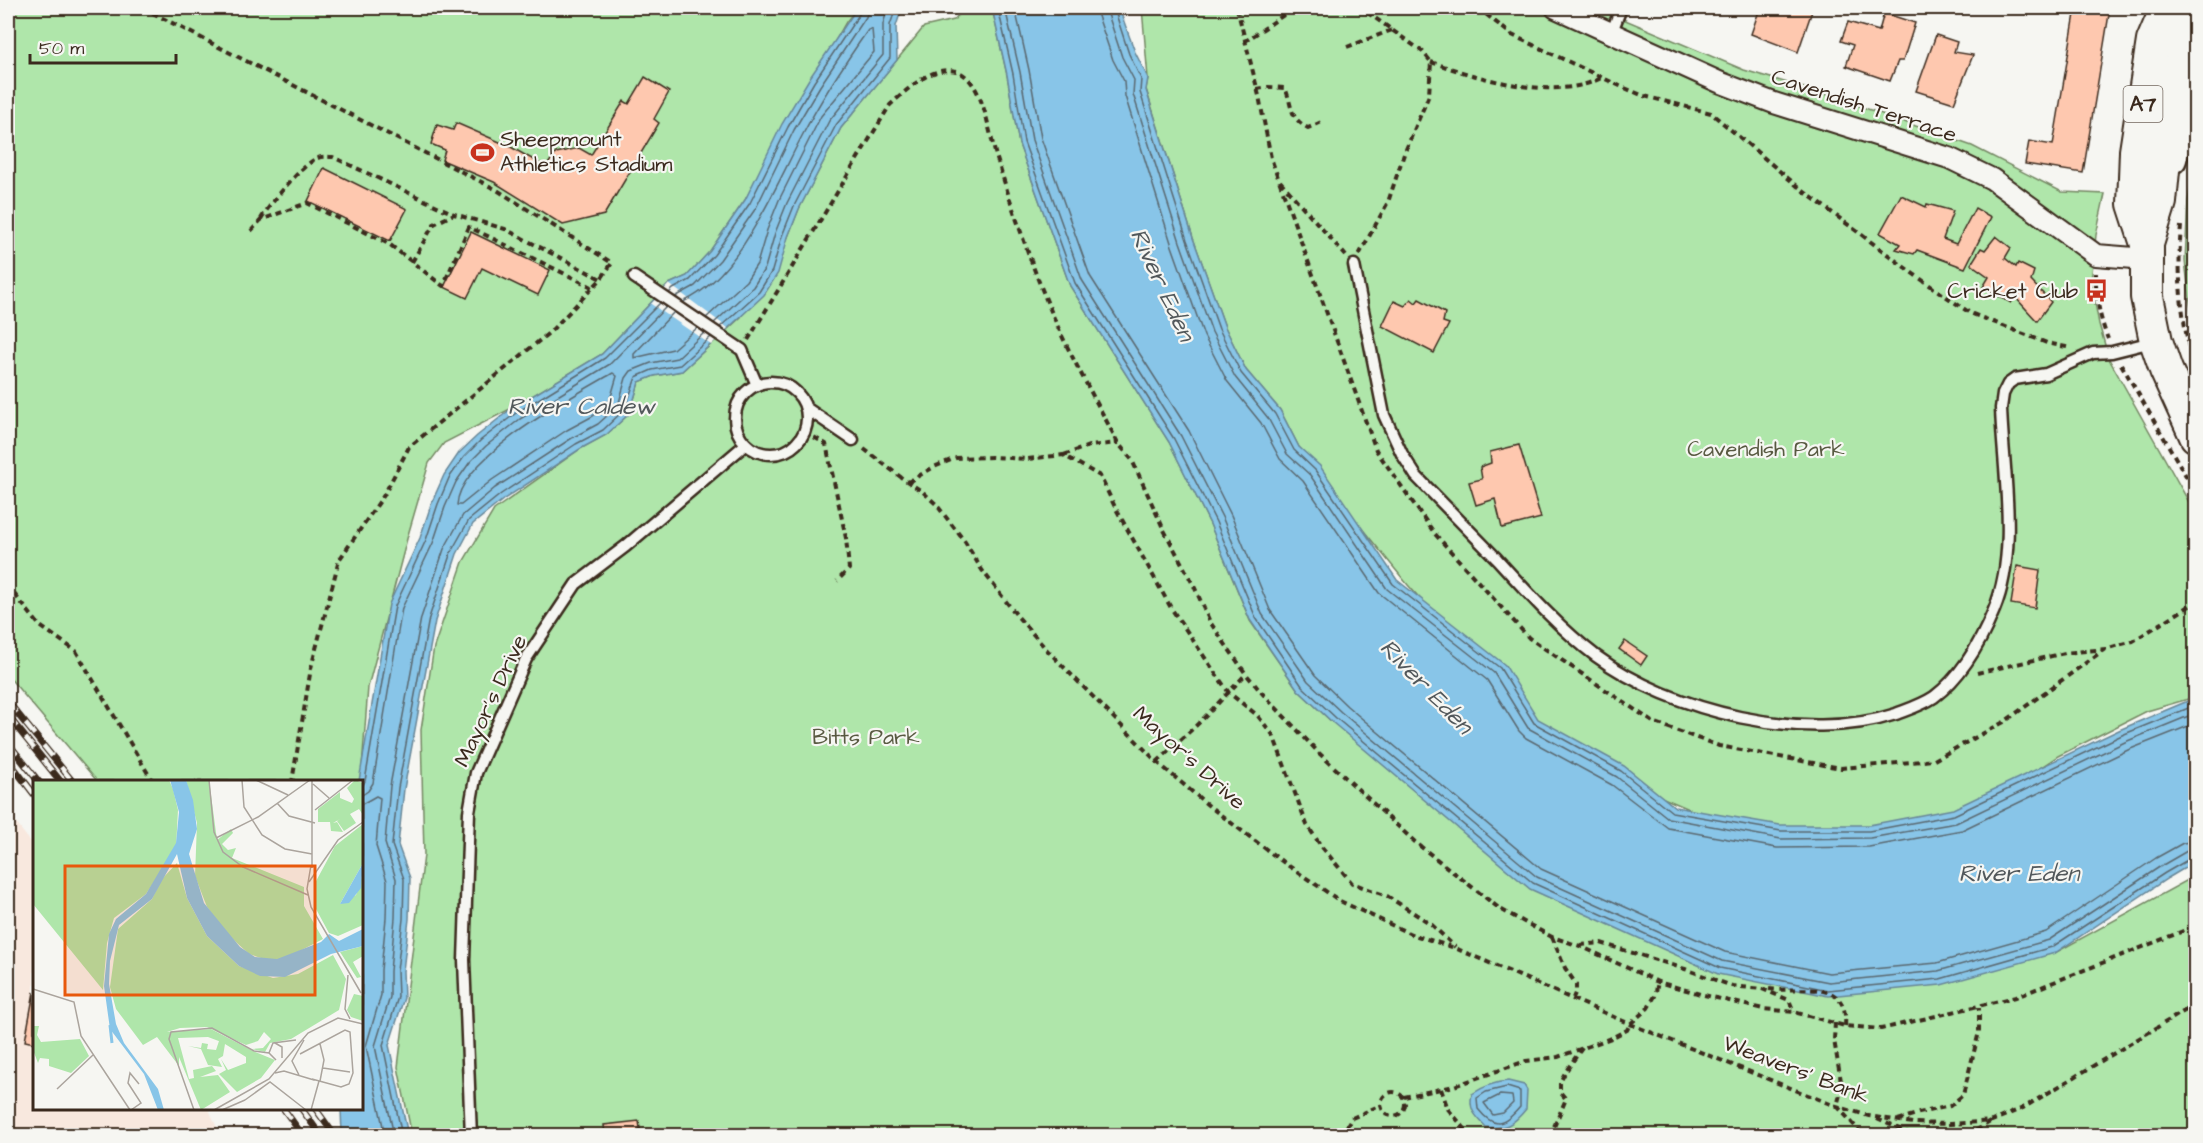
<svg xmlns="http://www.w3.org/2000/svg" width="2203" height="1143" font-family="'Architects Daughter',sans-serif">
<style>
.built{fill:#f8e8de}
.green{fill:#afe6aa;stroke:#758864;stroke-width:1.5}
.water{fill:#88c5e8;stroke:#698797;stroke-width:1.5}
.pier{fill:#f6f6f2}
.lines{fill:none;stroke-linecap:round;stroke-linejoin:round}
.shore{stroke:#5a686f;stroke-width:1.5}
.building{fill:#fec8af;stroke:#3b2a1e;stroke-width:1.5}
.service-casing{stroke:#3b2a1e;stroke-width:15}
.minor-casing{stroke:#3b2a1e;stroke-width:24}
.secondary-casing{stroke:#3b2a1e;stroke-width:33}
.primary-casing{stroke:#3b2a1e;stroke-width:36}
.path{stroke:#3b2a1e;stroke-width:4;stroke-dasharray:6 4.5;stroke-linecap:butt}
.service{stroke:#f6f6f2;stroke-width:10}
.minor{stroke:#f6f6f2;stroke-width:20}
.secondary{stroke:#f6f6f2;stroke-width:28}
.primary{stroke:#f6f6f2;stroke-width:32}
.rail-casing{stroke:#3b2a1e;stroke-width:7}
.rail{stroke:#f6f6f2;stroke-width:4.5;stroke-dasharray:14;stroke-linecap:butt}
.labels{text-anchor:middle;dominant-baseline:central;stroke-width:4.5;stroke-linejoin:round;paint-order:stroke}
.shield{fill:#f6f6f2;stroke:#73675e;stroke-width:1.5}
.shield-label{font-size:21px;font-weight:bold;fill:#3b2a1e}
.street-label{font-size:22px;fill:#3b2a1e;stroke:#f6f6f2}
.poi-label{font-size:22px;fill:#3b2a1e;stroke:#f6f6f2;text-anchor:start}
.park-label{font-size:22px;fill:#585941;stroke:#f6f6f2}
.water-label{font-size:24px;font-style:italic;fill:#52585b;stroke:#f6f6f2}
.inset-river{fill:none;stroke:#88c5e8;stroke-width:3}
.inset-road{fill:none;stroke:#aba49d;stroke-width:1.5}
.view{fill:#e8590c;fill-opacity:0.15;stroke:#e8590c;stroke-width:3}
.inset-edge{fill:none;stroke:#3b2a1e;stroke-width:3}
</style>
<rect width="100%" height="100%" fill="#f6f6f2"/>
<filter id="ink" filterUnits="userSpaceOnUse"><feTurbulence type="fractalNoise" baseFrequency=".0167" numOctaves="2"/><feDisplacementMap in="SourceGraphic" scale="12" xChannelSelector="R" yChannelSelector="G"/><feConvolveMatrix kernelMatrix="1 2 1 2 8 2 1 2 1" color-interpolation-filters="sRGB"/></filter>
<g filter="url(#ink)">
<polygon class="built" points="8,813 34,846 34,1108 209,1109 220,1135 8,1135"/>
<g class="green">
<polygon points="8,8 857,8 846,22 745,200 710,251 687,276 669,284 602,354 512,408 444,443 429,463 408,535 368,687 361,781 97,781 8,676"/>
<polygon points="964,8 992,8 1007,75 1019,144 1070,286 1169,442 1210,524 1250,621 1298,690 1332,722 2055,953 2195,876 2195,1135 412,1136 398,1067 424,855 421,730 434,647 463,562 494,510 580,449 606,435 630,413 639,382 654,376 682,371 741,317 788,237 799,209 841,128 924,27 954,20"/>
<polygon points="1142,8 1597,8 1744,70 1831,96 1972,146 2062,192 2105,194 2096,235 2091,282 2099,324 2109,359 2195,513 2195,697 2147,711 2058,756 2019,782 1968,807 1802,839 1722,823 1619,779 1551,734 1468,652 1408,585 1329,488 1299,447 1280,410 1246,370 1225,327 1193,238 1146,89 1148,78"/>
<polygon points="2195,161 2195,342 2185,261 2188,201"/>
</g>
<g class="water">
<polygon points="857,8 902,8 896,26 897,60 841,128 799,209 788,237 778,273 764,295 682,371 654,376 639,382 630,413 606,435 580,449 504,499 473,524 457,554 435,621 404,789 398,845 410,878 409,919 403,971 404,998 389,1045 408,1135 342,1135 341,1109 362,1108 362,782 359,781 389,604 420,538 432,502 444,475 459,453 477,436 512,408 602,354 669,284 687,276 710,251 745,200 782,124 809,79"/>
<polygon points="992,8 1119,8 1135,52 1148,78 1146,90 1193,238 1225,327 1246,370 1280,410 1299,447 1320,466 1397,580 1505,665 1538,719 1624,766 1675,807 1780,825 1869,825 1953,809 2119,730 2195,698 2195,862 2168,878 2055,953 1941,985 1828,996 1718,974 1530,889 1332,722 1298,690 1250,620 1210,524 1169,442 1070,286 1019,144 1007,75"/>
<path d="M1508,1081L1524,1085L1527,1090L1526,1109C1514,1124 1505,1130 1486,1127C1476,1116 1468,1110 1472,1094C1484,1086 1494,1082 1508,1081Z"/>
</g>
<polygon class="pier" points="669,284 728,328 711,345 651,304"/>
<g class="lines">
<g class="shore">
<polyline points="998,8 1013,74 1024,142 1075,283 1174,439 1216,522 1256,618 1302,686 1336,718 1533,883 1720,968 1828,990 1940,979 2052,947 2165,873 2191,858 2196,858"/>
<polyline points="1005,8 1020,72 1032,140 1082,280 1181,436 1223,519 1262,614 1308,681 1341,712 1537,877 1722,961 1829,982 1938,971 2049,940 2161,866 2187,851 2196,850"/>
<polyline points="1015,8 1029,70 1041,138 1090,276 1189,431 1231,515 1270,610 1315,675 1347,706 1541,869 1725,952 1829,973 1937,963 2046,932 2156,858 2183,843 2196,841"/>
<polyline points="1097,8 1098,16 1113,60 1124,81 1125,96 1172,246 1204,336 1227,381 1261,423 1280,459 1303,481 1379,593 1487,680 1519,731 1526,738 1612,785 1668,828 1777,848 1869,847 1962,830 2128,750 2196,723"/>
<polyline points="1106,8 1122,57 1134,80 1133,94 1180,242 1212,332 1235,377 1268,418 1287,454 1310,475 1387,589 1494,673 1528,728 1617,777 1668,818 1781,839 1870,838 1956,823 2125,742 2196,713"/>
<polyline points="1114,8 1129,54 1141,79 1140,92 1187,240 1219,329 1241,373 1275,414 1294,450 1315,470 1393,584 1500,668 1534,723 1621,771 1672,812 1781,831 1869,831 1954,815 2122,735 2196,705"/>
<polyline points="669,293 673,289 690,280 714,255 750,203 788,127 814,82 860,13 861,8"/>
<polyline points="675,297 695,286 720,260 756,208 794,130 820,86 866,17 869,8"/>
<path d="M683,302C740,276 774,189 802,136C821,99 844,64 868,30L872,29L874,52L821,116L779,200L767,230L757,264L746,281L706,318"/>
<polyline points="674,312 634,354 634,358 673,349 697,328"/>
<polyline points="714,323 753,287 765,268 775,233 787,203 829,121 883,55 883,24 888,8"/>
<polyline points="720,327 759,292 772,271 782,236 794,206 836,125 890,58 890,25 896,8"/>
<path d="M613,373L617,376L610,400L593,416L567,430L492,480L461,505H457C459,457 575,395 613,373Z"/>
<polyline points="362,787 365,781 395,606 426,540 438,504 449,478 464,457 481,440 516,413 605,358 660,303"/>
<polyline points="362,795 368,791 373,783 402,608 433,543 445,507 456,482 470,462 486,446 520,419 610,364 666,307"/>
<polyline points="362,804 376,796 380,798 376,846 387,881 386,918 381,970 381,995 366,1046 385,1136"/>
<path d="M1507,1087L1520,1091V1107C1503,1127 1494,1129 1478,1109L1477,1098L1486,1092Z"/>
<polygon points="1500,1095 1512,1096 1513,1103 1503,1113 1493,1115 1484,1103"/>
<polyline points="394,1136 375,1046 390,997 390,971 395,918 396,879 385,843 390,786 421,618 444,549 463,515 495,488 572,438 598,424 618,406 626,378 631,371 651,363 677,358 704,333"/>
<polyline points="402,1136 383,1045 398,997 397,971 403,919 404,879 392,845 398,788 429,618 451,552 469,520 501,494 576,444 603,430 625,409 636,377 652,370 680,365 711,337"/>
</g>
</g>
<g class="building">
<polygon points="1760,8 1813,8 1798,52 1751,34"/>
<polygon points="2076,8 2110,8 2083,173 2025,164 2029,141 2053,145"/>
<polygon points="1884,13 1915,23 1903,61 1898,61 1890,81 1846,66 1853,45 1841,41 1848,22 1879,31"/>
<polygon points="1936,35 1957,42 1954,52 1973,55 1954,103 1916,91"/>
<polygon points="645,77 669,92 654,119 659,123 604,215 563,225 494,182 442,160 445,150 431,144 437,125 453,130 456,123 509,146 546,167 556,153 579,148 591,155 624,101 629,104"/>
<polygon points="324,168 407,209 390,241 308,201"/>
<polygon points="1901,195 1926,207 1927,204 1953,211 1943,239 1956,244 1975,208 1991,217 1965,268 1917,250 1914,254 1896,249 1900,244 1880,233"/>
<polygon points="471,232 550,270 538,295 482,268 467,298 444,287"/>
<polygon points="1996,236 2011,248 2005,258 2016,267 2018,263 2034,271 2031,281 2051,302 2037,321 2015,297 2011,303 1983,287 1989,277 1971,264 1981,248 1985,250"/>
<polygon points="1411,299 1416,303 1419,299 1445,313 1443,322 1449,324 1434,353 1382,326 1394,301 1405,306"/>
<polygon points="1519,445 1541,518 1502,528 1495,499 1476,505 1469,482 1482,479 1480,467 1491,463 1490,452"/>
<polygon points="2017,566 2040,570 2035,608 2011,604"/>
<polygon points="1625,641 1647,656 1641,665 1619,649"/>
<polygon points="34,992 34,1043 25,1041"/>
<polygon points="639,1121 641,1136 605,1136 604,1125"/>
</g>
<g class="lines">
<defs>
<g id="service">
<polyline points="1611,34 1621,8"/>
<path d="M1354,265L1384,415L1402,454L1416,476C1443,504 1470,531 1497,559C1528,593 1559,628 1596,656C1672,712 1805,744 1896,714C1909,709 1922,705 1934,697C1962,676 1981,642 1994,610C2019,550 2003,471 2001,408L2003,394L2008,384L2015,379L2046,374L2093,353L2112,352L2152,342"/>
<polyline points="634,277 742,350 757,385"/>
<circle cx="771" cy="418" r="36"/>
<polyline points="806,408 853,440"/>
<polyline points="471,1136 464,960 469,812 476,773 526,659 576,584 626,546 746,444"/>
</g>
<polyline id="minor" points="1556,8 1719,82 1774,103 1949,158 1992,179 2096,255 2147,259"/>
<g id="secondary">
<polyline points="2176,8 2184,19 2196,26"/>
<polyline points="2158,109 2196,74"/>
<polyline points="2172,159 2196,81"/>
</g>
<g id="primary">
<polyline points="2171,8 2175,44 2160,202 2147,244 2147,297 2156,341 2166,370 2196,436"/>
<polyline points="2147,244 2134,204 2136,151 2153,41 2167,8"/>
</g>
</defs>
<use href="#service" class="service-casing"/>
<use href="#minor" class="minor-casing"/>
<use href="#secondary" class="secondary-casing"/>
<use href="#primary" class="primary-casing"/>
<g class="path">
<polyline points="143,8 497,190 612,263 601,279 550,332 409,447 384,495 339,560 311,668 292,782"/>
<polyline points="1237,8 1259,96 1271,158 1376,450 1435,534 1529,638 1653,722 1719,746 1841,768 1934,760 2004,722 2105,649"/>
<polyline points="1308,8 1309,11 1314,13 1334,8"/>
<polyline points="1478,8 1512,35 1620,86 1644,96 1711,113 1802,190 1915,275 1970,313 2047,343 2071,348"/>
<polyline points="1244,42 1294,8"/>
<polyline points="1347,47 1392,30"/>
<path d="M1431,62C1479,78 1556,103 1603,77"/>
<path d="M1257,89L1268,87L1285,88C1293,106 1288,117 1308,128L1324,121"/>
<polyline points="1280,181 1346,256"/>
<path d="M261,219C268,206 304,162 318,158C322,156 329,157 333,157L454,214"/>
<path d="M2181,226C2177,276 2181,322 2195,370"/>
<polyline points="251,231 261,220 307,203 389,244 443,286 469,227 592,287"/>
<polyline points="1359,255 1388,202 1404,154 1429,95 1431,62 1423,52 1361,8"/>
<polyline points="412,262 434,224 454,214 505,229 601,279"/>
<path d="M2096,273C2095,295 2100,319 2108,339"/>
<path d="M748,340L890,105C907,90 931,65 956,71C984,79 989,136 997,159C1014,212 1031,266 1054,318C1072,360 1097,402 1118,443L1132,460L1164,530L1194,586L1210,622L1246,674L1262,693L1320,754L1415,842L1500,909L1552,937L1580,946L1658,982L1704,995L1763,1009L1794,1012L1845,1026L1881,1029L2016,997L2196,926"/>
<polyline points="2121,364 2196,493"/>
<polyline points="805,432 826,444 846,538 849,569 837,581"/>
<polyline points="864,449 902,478 923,492 936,504 965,542 982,570 1018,617 1048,651 1157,762 1209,806 1283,862 1340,901 1411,934 1455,948 1630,1024 1833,1105 1869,1116 1913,1123 1950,1124 1992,1121 2023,1108 2196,1004"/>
<polyline points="1064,455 1089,446 1118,443"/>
<polyline points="908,482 934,467 956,458 992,457 1028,459 1063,455 1100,476 1115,507 1171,608 1229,693 1257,715 1273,735 1307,825 1321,846 1352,883 1387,896 1431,924 1455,947"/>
<polyline points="8,586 40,626 76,651 153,782"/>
<polyline points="1977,673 2065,653 2105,649 2133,641 2196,602"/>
<polyline points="1157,762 1202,720 1246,674"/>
<polyline points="1552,937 1565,968 1576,984 1576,991 1573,998"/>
<polyline points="1580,945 1601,943 1685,969 1732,986 1762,989 1789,1000 1794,1012"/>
<path d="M1769,989C1800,993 1849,976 1845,1026"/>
<polyline points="1835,1023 1834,1040 1842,1087 1837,1106 1864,1136"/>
<polyline points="1441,1089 1448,1109 1471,1136"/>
<circle cx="1393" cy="1104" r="12"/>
<polyline points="1404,1097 1454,1086 1526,1061 1558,1057 1611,1038 1627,1030 1630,1024 1648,1008 1655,996 1658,982"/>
<polyline points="1877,1119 1915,1136"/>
<polyline points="1898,1120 1919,1113 1950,1106 1963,1095 1979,1032 1979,1007"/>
<polyline points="268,1136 268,1128"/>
<polyline points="1341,1136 1352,1118 1381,1105"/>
<polyline points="1550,1136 1566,1099 1560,1092 1560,1082 1566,1071 1582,1048"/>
<polyline points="1967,1136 1990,1122"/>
</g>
<use href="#service" class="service"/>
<use href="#minor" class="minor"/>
<use href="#secondary" class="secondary"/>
<use href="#primary" class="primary"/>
<defs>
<g id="rail">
<polyline points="8,702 73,782"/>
<polyline points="8,716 61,782"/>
<polyline points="8,743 39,782"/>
<polyline points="8,760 34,794"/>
<polyline points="283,1108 303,1136"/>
<polyline points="301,1108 321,1136"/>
<polyline points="315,1108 335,1136"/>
</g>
</defs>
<use href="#rail" class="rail-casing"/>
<use href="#rail" class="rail"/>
</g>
</g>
<defs>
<symbol id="stadium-bare" viewBox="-9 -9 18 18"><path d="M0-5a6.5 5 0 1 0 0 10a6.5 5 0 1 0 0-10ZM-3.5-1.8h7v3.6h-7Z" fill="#c8321e" stroke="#f6f6f2" stroke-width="2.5" paint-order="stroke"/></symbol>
<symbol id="bus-bare" viewBox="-9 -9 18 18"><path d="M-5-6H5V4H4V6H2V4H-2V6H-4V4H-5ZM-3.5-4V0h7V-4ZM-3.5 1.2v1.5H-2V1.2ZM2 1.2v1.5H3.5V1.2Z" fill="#c8321e" stroke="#f6f6f2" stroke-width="2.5" paint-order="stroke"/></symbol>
</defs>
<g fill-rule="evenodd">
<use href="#stadium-bare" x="466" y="136" width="33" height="33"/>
<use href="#bus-bare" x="2080" y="274" width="33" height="33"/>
</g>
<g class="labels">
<rect class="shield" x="2123.5" y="86" width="39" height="36" rx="4.5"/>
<g class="shield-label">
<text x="2143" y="104">A7</text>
</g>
<g class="street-label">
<text transform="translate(1864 106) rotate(18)">Cavendish Terrace</text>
<text transform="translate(491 701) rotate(-65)">Mayor's Drive</text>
<text transform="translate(1189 758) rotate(42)">Mayor's Drive</text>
<text transform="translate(1796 1070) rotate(21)">Weavers' Bank</text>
</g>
<g class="poi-label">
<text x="500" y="139">Sheepmount<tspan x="500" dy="25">Athletics Stadium</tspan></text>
<text x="2078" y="291" text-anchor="end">Cricket Club</text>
</g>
<g class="park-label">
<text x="1766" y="449">Cavendish Park</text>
<text x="866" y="737">Bitts Park</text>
</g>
<g class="water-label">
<text transform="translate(1162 285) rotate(65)">River Eden</text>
<text x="581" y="407">River Caldew</text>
<text transform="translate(1426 687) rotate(46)">River Eden</text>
<text x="2019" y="874">River Eden</text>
</g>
</g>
<g transform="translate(33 780)">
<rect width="330" height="330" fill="#f6f6f2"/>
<path d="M0,0H136L140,9L145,30L143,68L113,114L81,138L74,163L70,210L0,124ZM153,0H176L184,60L198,49L200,53L189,64L195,70L203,68L199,78L271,107V126L290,159L255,177L237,181L216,174L192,152L174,127L162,96L164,43ZM322,0L330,3V35L326,29L317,34L323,43L311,51L304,41L307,39L300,43L304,42L310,52L298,51L297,42H285V29L307,12V18L319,23L321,19L314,8ZM330,44V83L307,124L323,115L330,94V145L305,156L296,153L283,129L282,103L302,66ZM144,83L154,118L174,156L206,186L240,198L265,194L300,175L313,199L306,230L258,259L237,263L232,272L219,269L230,268L238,259L231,252L225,261L213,265L174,247L147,248L134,252L178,249L220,271L242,280L228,298L204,312L186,294L193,290L188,279L195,290L213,283V277L192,264L190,276L185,279L189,287L175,285L168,269L155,266L168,268L169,263L175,264L174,269L183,270L186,261L191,263L175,257L145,258L156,299L161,298L160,290L179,286L183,291L167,297L185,295L197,312L168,330L146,277V286L124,257L110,265L83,229L77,207L85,149L119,119L128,100ZM330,166V176L320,182L328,197L324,198L307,172ZM321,214L330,216V241L318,237L314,230ZM0,246H6L4,255L8,262L47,259L56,276L38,293L16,286V279L7,278L5,283L0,270Z" fill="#afe6aa"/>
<path d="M137,0H153L160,20L164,49L156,74L171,123L207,167L222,177L244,179L288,162L296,154L306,161L330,149V166L298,174L252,197L227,196L206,186L174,156L154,118L144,74L119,119L86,145L77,181L76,204L83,244L91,263L125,309L131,330H125L111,294L77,249L71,206L76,154L83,139L113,114L143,63L146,32ZM330,83L328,108L316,123L307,124Z" fill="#88c5e8"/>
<path class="inset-river" d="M77,245L79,263"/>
<path class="inset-road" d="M176,0L181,52L190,72L210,87L275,115M209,0L211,27L229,55L252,69L279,74M223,0L255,15M280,4L296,18M244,23L256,36L282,43M282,30L320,0M183,58L225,37L277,0M278,85L274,109L278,127L328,213M279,88V0M276,102L305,60L330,42M315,195L312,229L317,239M0,209L41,222L48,256L97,330M242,263L249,267V278M287,264L291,280L287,301M236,273L240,263L263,260M267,274L312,250L317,252L320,293L316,304L308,307L279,299M290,288L317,292M242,293L251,291L281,300M266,295L259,281L271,260M24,309L60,275M212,320L237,302L273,330M98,330L108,323L95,303L97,293L106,304M161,330L136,259L138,252L179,248L221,271L236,273L243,280M181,330L236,299L275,253L305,238L330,244M189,330L212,320M278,330L286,301"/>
<path class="view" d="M32,86H282V215H32Z"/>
<rect width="330" height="330" class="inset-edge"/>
</g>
<rect width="2203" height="1143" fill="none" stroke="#f6f6f2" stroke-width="30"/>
<rect x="15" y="15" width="2173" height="1113" fill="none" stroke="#3b2a1e" stroke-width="2" filter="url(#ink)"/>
<path d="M30 54v9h146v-9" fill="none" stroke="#3b2a1e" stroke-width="3"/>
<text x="39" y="54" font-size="18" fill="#3b2a1e" stroke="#f6f6f2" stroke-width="4.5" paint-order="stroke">50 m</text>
</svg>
